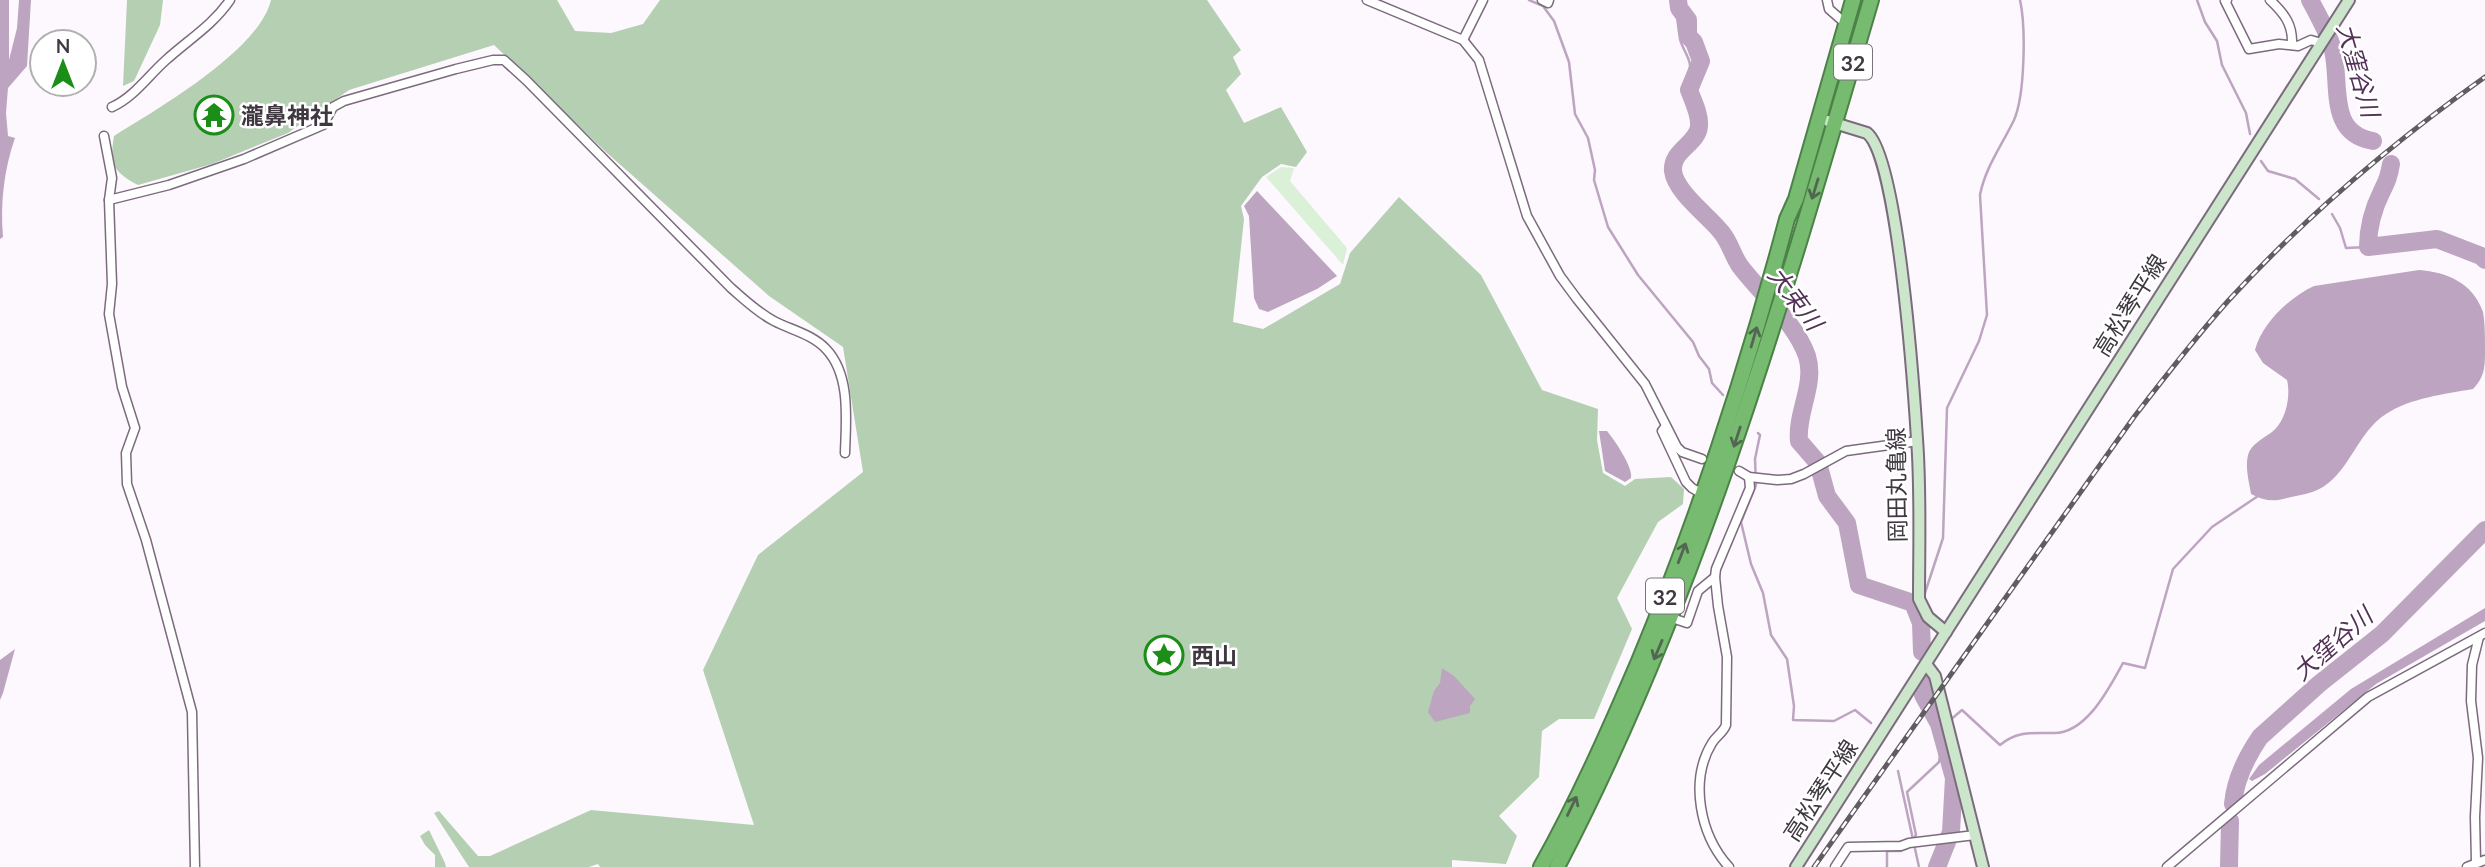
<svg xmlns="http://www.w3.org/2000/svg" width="2485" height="867" font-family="Lato,'Noto Sans JP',sans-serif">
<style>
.green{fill:#daf1d8}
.forest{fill:#b5cfb3}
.water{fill:#bda4c0}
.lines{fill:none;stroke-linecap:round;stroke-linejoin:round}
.stream{stroke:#bda4c0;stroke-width:2.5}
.river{stroke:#bda4c0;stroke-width:18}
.minor-casing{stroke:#7c6b7e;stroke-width:11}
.secondary-casing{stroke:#7c6b7e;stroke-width:14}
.trunk-casing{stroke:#4c8248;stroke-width:18}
.minor{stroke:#fff;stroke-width:8}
.secondary{stroke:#cbe6ca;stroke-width:10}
.trunk{stroke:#76bb70;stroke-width:14}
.rail-casing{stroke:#615b62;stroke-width:5}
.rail{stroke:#fff;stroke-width:2.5;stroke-dasharray:8;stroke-linecap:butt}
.oneway{stroke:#526651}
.labels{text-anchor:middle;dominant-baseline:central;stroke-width:5;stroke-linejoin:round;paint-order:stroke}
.shield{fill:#fff;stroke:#797479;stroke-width:2}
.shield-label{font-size:21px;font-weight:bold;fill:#3f3840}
.poi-label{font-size:23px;font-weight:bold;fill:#3f3840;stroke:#fff;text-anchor:start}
.street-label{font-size:23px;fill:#3f3840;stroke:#fff}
.water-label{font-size:24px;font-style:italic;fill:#543158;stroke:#fff}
</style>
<rect width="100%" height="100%" fill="#fcf8fd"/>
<polygon class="green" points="1281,167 1294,168 1290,181 1347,248 1343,265 1266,177"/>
<g class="forest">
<polygon points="127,0 163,0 160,25 134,81 123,86"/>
<path d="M271,0H557L575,31L611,33L643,24L660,0H1207L1241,50L1233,57L1241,74L1226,90L1244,123L1281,107L1307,152L1296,167L1281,164L1262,177L1241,206L1244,219L1233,322L1263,329L1340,284L1350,253L1399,197L1481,275L1542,390L1598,409L1597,440L1603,473L1625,486L1635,479L1671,477L1684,489L1683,504L1658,522L1617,598L1632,629L1594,719H1559L1542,731L1539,777L1499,816L1517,836L1506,864L1452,860V867H600L598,864L589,867H469L434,813L439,811L478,856H490L591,810L754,825L703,670L758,555L863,472L843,347L769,296L607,153L494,45L349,90L288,133L212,164L138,185C114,172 109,165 114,136C157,109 259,51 271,0Z"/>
<polygon points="429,830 445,863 446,867 435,867 435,855 425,845 420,836"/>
</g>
<g class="water">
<path d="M0,0H9V60L17,28L19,0H31L27,66L8,88L6,113L8,136L15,138C4,169 0,204 3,237L0,239Z"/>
<polygon points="1257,191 1337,276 1317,289 1268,312 1259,309 1254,298 1249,216 1244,206"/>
<path d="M2419,270C2447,272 2473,283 2483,312C2485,323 2485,337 2485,350C2485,366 2485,377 2473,389C2445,394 2410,398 2386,414C2358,432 2350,470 2323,487C2312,494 2299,495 2287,498C2274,502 2264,501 2251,494C2249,482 2245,467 2248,455C2251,444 2264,438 2272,432C2286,421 2291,396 2287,380L2263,363L2255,350C2262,323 2290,297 2314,286Z"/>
<path d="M1599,431H1607C1615,441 1633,467 1631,478L1625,482L1605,471Z"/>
<polygon points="2485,608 2485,621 2376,684 2265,774 2252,781 2249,779 2259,765 2351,689"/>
<polygon points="15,649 3,693 0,700 0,660"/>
<polygon points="1442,668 1454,676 1475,699 1470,706 1470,713 1435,722 1428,712 1434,691 1440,683"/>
</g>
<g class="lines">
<g class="stream">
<polyline points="1529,0 1543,6 1554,21 1569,62 1575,114 1588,138 1595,170 1594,180 1608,227 1638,275 1693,342 1699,356 1709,369 1712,383 1723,395"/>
<path d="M1674,0C1677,13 1678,26 1680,39C1682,48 1689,56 1690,65C1691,78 1679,86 1691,96"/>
<polyline points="2197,0 2205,22 2217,41 2222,65 2246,113 2250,134"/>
<polyline points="2261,161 2268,171 2295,179 2319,199"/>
<polyline points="2332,214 2340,228 2346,248 2368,247"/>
<polyline points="1758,433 1760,435 1755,459 1756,485 1741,522 1751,564 1763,593 1771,635 1787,659 1794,706 1793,720 1834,721 1855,710 1871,723"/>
<path d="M1923,599L1943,538L1947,408L1979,341L1987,315L1980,195C1985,168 2002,145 2014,120C2025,95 2026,27 2020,0"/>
<path d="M1949,721L1962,710L2000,745C2017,731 2031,733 2052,733C2086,735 2109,688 2123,663L2145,668L2173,569L2212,527L2258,496"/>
<polyline points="1898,771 1919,867"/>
<polyline points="1913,839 1916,835 1907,792 1939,762 1940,756 1937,735 1943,728"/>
<polyline points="1887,867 1887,851 1901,851"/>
</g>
<g class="river">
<path d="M1678,0L1679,8L1688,20V36L1694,42L1701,61L1689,90C1693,101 1700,114 1699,126C1698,144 1671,150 1673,171C1676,193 1709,216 1722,233C1730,243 1733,256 1740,266C1762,295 1795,322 1807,356C1816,384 1796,413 1799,441L1818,463L1827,496L1847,523L1859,585L1913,603L1921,623L1922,652"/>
<path d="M2310,0C2318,15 2329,34 2333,50C2341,85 2327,133 2373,141"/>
<path d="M2391,164C2389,176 2387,181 2382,191C2373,209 2368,228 2368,247L2437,239L2481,256L2485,260"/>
<polyline points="1924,683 1923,695 1939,724 1954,778 1951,832 1937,867"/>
<path d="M2233,804C2235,781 2247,756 2260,737L2319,684L2382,634L2485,530"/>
<polyline points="2229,867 2230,821"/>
</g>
<defs>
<g id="minor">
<polyline points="1367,0 1463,40 1479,60 1527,216 1560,276 1577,299 1645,384 1677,447 1682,452 1702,459"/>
<polyline points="1542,0 1548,3 1549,0"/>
<polyline points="1827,0 1829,9 1845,23"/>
<polyline points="2227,0 2225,1 2249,49 2279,44 2298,46 2311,40 2321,43"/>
<path d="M2270,0C2285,14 2293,25 2292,45"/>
<polyline points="1463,40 1483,0"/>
<path d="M112,107C134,97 148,76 166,60C188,40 213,25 230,0"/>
<polyline points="104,136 112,178 109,200 112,284 109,314 122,387 135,428 126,453 127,484 146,540 192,712 195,867"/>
<path d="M109,200L169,185L244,159L323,125L333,107L344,101L456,69L493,60H504L526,80L731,288C745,300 757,312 774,321C791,330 812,334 826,349C851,375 846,420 845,453"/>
<polyline points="1666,426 1662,431 1686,482 1692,488 1704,495"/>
<polyline points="1739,471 1749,477 1777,480 1791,479 1804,474 1846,451 1918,441"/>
<polyline points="1672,618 1687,623 1698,591 1715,577"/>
<polyline points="2476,862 2475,817 2478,758 2471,701 2472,665 2479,637"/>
<path d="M1729,867C1700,835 1689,781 1712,743C1716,736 1723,733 1726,725L1727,657L1718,606L1715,577L1716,569L1750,488L1749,477"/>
<polyline points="1835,867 1848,847 1901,846 1909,843 1975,835"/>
<polyline points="2167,867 2368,697 2485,633"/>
<polyline points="2467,867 2485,860"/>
</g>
<g id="secondary">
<path d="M1828,121L1867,133C1898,157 1914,391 1917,439C1921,492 1919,546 1919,599L1928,617L1946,632"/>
<polyline points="1926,664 1935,676 1983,867"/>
<polyline points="1796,867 2349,0"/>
</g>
<g id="trunk">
<path d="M1541,867C1578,801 1609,731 1639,661C1699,517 1747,370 1787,219L1796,199L1853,0"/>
<path d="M1557,867C1700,593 1784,295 1871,0"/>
</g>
</defs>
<use href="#minor" class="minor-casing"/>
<use href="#secondary" class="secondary-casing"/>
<use href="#trunk" class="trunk-casing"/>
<use href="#minor" class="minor"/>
<use href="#secondary" class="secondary"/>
<use href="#trunk" class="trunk"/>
<defs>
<path id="rail" d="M1814,867L2134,417C2164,378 2195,338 2228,301C2305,217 2392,143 2485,77"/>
</defs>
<use href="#rail" class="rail-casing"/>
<use href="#rail" class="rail"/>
</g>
<defs><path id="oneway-shaft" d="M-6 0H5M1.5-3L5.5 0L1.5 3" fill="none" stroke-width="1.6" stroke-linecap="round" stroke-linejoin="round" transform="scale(1.75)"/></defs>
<g class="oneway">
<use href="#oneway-shaft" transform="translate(1815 189) rotate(107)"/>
<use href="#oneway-shaft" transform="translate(1754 337) rotate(-74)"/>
<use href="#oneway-shaft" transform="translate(1737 437) rotate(108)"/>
<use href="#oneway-shaft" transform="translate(1682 553) rotate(-69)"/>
<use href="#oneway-shaft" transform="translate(1658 650) rotate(113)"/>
<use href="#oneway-shaft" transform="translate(1572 806) rotate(-64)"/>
</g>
<defs>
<symbol id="temple-ring" viewBox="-11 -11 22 22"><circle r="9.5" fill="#fff" stroke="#1a8e17" stroke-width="1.5"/><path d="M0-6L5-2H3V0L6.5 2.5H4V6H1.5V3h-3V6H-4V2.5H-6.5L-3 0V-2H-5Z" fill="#1a8e17"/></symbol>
<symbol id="sight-ring" viewBox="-11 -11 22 22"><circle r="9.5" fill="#fff" stroke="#1a8e17" stroke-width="1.5"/><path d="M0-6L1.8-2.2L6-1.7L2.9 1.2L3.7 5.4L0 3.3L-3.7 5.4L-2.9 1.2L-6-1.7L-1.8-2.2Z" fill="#1a8e17"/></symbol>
</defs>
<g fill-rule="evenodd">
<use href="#temple-ring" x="192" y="93" width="44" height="44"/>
<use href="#sight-ring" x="1142" y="633" width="44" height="44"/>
</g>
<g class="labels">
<g class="shield">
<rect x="1834" y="44.5" width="38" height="35" rx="5"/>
<rect x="1646" y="578.5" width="38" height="35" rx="5"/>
</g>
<g class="shield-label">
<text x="1853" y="62">32</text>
<text x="1665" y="596">32</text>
</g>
<g class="poi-label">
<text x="241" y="115">瀧鼻神社</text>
<text x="1191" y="655">西山</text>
</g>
<g class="street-label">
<text transform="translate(2129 305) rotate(-58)">高松琴平線</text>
<text transform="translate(1896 485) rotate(-91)">岡田丸亀線</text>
<text transform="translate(1820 790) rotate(-57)">高松琴平線</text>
</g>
<g class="water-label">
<text transform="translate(2359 70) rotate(74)">大窪谷川</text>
<text transform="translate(1796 298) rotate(53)">大束川</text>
<text transform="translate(2332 643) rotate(-41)">大窪谷川</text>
</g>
</g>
<g transform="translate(63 63)"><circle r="33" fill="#ffffff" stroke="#b2afb3" stroke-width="2"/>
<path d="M0-5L12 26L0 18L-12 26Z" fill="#1a8e17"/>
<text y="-10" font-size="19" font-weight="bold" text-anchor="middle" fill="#3f3840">N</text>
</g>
</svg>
